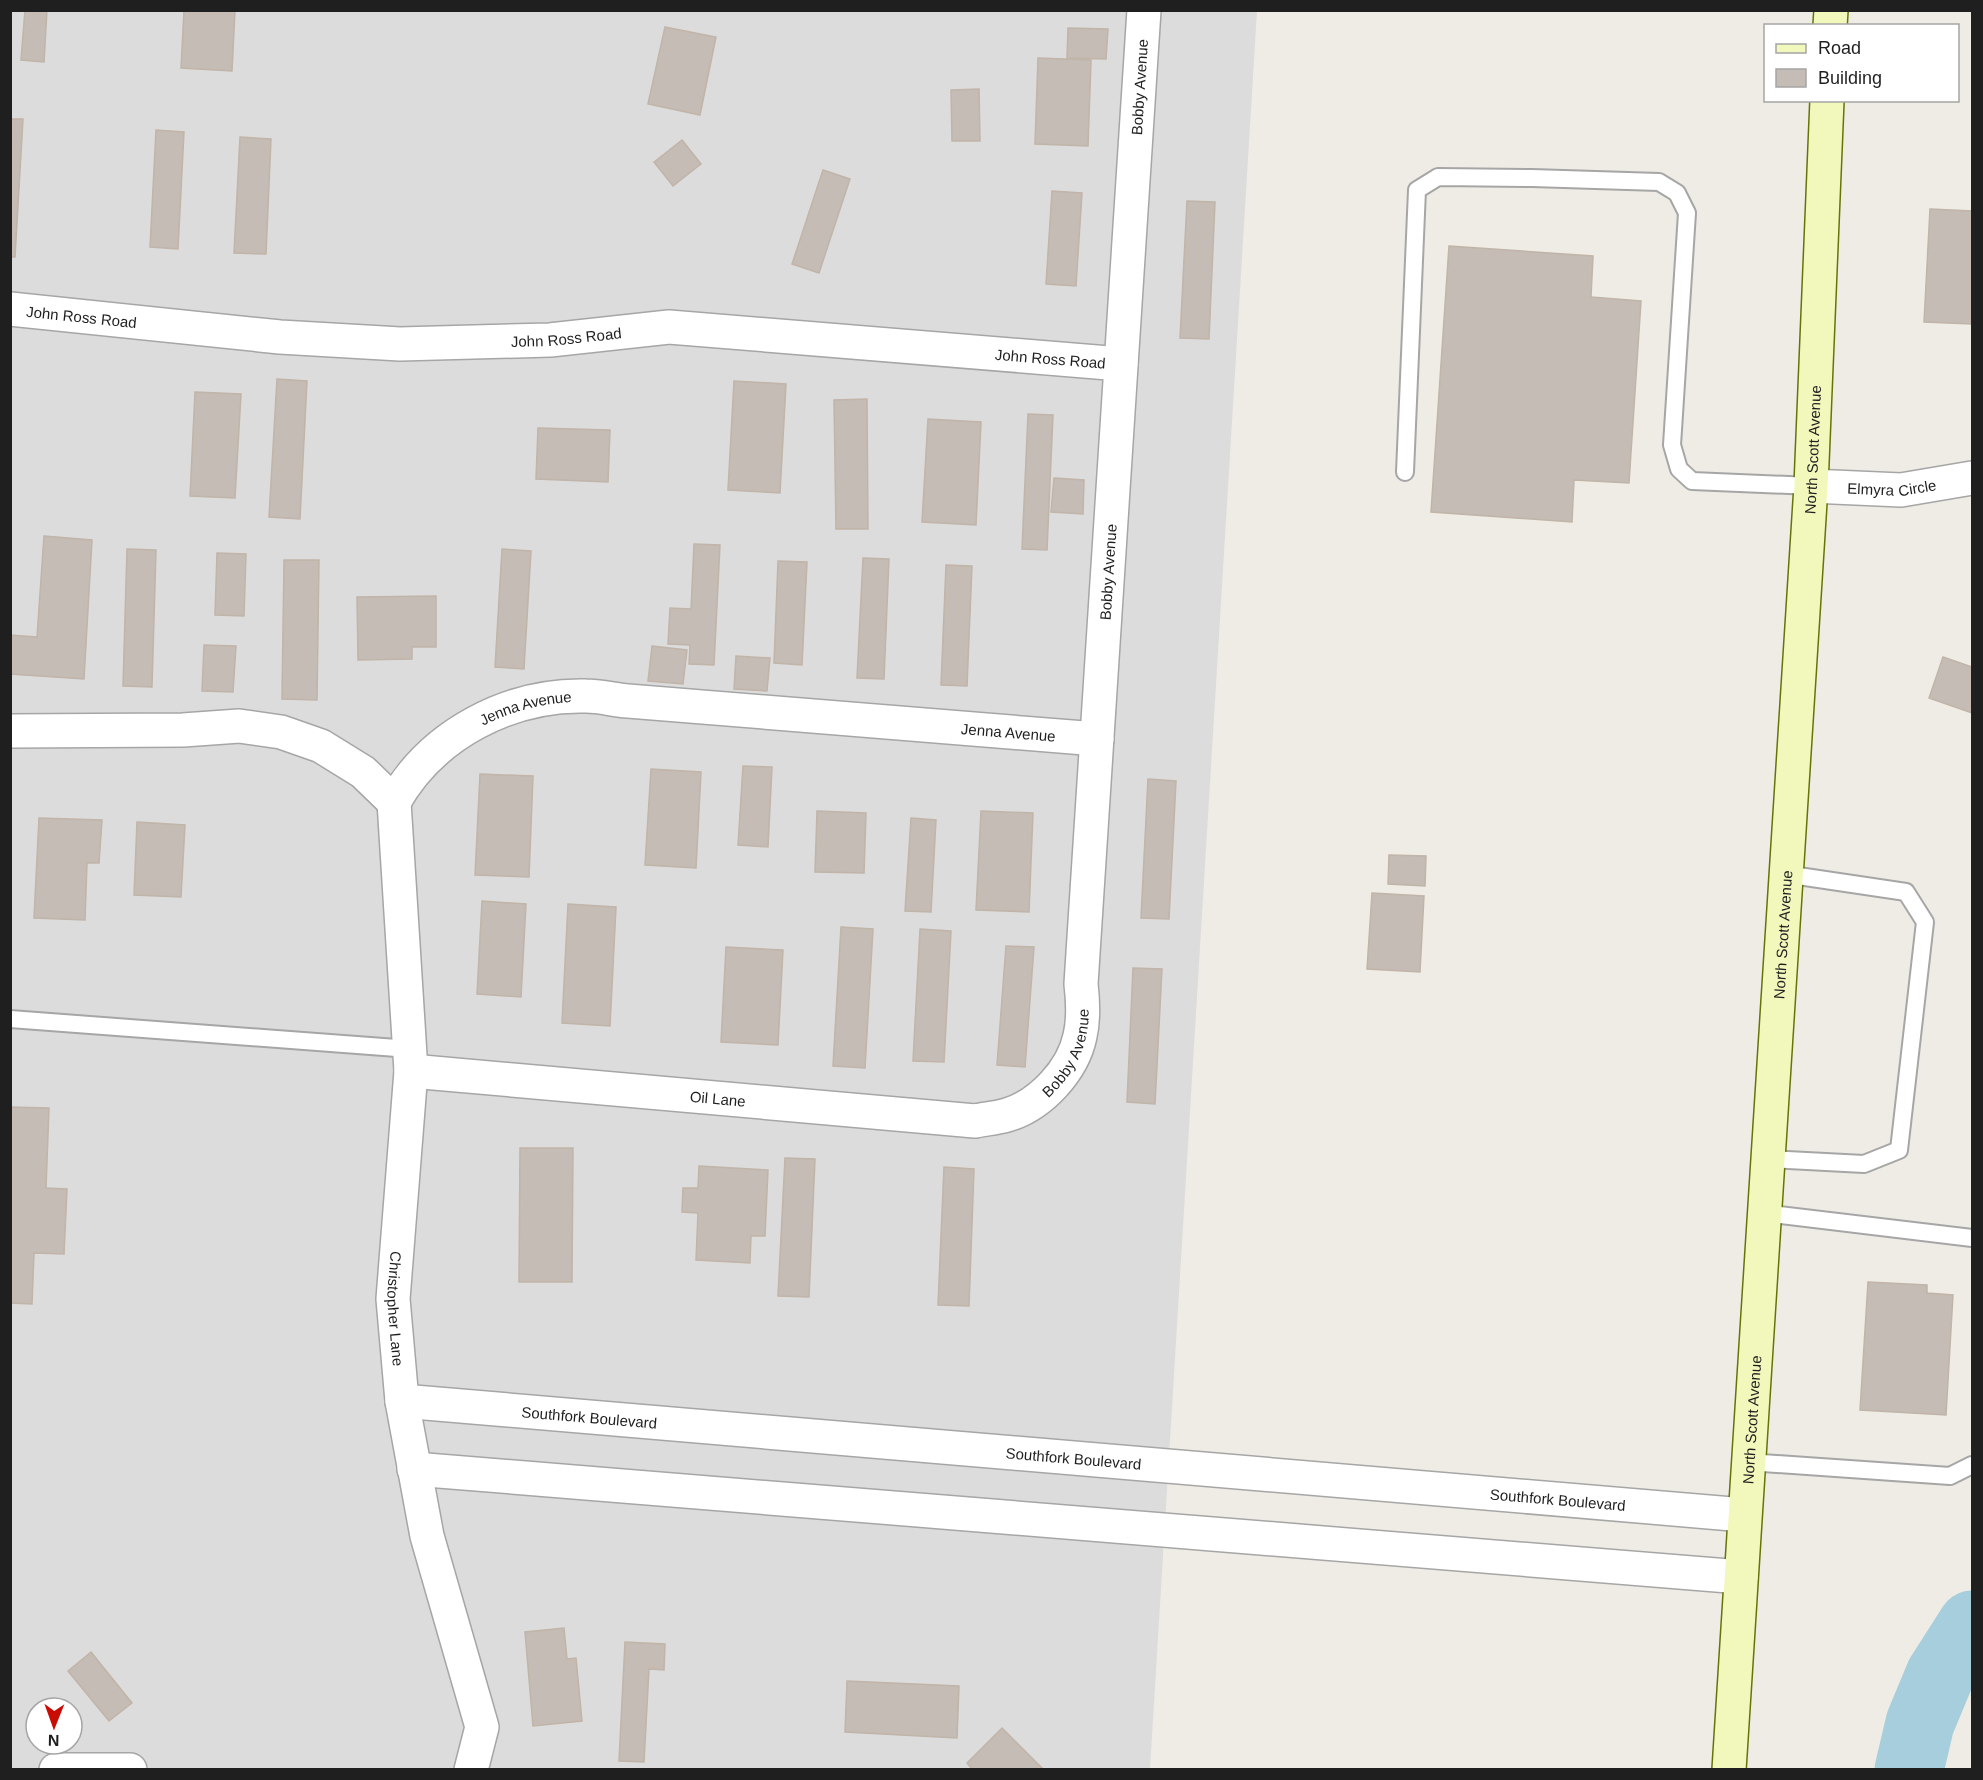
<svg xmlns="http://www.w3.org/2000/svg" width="1983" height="1780" font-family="Arial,sans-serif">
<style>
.residential{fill:#dddcdc;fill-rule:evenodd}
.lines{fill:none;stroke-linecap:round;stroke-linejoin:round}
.river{stroke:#a7cedc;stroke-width:69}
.building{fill:#c4bcb5;stroke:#c1b4a8;stroke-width:1.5}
.service-casing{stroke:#a6a6a6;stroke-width:20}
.minor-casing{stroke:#a6a6a6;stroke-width:36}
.secondary-casing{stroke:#647408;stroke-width:36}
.service{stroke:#fff;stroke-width:16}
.minor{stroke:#fff;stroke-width:33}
.secondary{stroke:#f2f8bb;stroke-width:33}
.labels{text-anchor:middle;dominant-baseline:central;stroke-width:4.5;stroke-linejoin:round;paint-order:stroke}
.street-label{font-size:15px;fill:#1f1f1f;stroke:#fff}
</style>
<rect width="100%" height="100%" fill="#efece5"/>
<path class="residential" d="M11,11H1257L1150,1769L11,1770ZM36,1708H72V1744H36Z"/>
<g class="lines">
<polyline class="river" points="1909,1770 1920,1723 1940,1675 1972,1625"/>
</g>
<g class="building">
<polygon points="25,10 47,10 44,62 21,60"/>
<polygon points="184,10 235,10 232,71 181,68"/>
<polygon points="665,27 716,37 700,115 648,104"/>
<polygon points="1068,28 1108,29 1106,59 1067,58"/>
<polygon points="1038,58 1091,60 1088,146 1035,144"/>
<polygon points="979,89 980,141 952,141 951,90"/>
<polygon points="10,119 23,119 15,257 10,257"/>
<polygon points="156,130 184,132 178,249 150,247"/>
<polygon points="240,137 271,139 266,254 234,253"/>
<polygon points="682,140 701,164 673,186 654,162"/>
<polygon points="823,170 850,179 819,273 792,264"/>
<polygon points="1052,191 1082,193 1076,286 1046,284"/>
<polygon points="1187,201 1215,202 1209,339 1180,338"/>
<polygon points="1930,209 1972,211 1972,324 1924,322"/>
<polygon points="1449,246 1593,256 1591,297 1641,301 1629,483 1574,480 1572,522 1431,512"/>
<polygon points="277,379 307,381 300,519 269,517"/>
<polygon points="734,381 786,384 780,493 728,490"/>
<polygon points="195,392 241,394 235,498 190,496"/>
<polygon points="867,399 868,529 836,529 834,400"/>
<polygon points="1028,414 1053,415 1047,550 1022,549"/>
<polygon points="928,419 981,422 976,525 922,522"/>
<polygon points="538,428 610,430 608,482 536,479"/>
<polygon points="1054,478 1084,480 1083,514 1051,512"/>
<polygon points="44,536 92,540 84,679 10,674 10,635 37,637"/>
<polygon points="694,544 720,545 714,665 689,664 690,645 668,644 670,608 691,609"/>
<polygon points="127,549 156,550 152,687 123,686"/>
<polygon points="502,549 531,551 524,669 495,667"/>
<polygon points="217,553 246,554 244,616 215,615"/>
<polygon points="863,558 889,559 884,679 857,678"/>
<polygon points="284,560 319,560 317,700 282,699"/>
<polygon points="778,561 807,562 802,665 774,663"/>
<polygon points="946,565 972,566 967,686 941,685"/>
<polygon points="436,596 436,647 412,647 412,659 358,660 357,597"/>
<polygon points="204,645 236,646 233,692 202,691"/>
<polygon points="652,646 687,650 683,684 648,681"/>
<polygon points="736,656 770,658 767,691 734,689"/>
<polygon points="1943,657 1972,667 1972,713 1929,698"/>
<polygon points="743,766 772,767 768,847 738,845"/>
<polygon points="651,769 701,772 696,868 645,865"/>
<polygon points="480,774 533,776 529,877 475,875"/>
<polygon points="1148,779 1176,781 1169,919 1141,918"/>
<polygon points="817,811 866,813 864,873 815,872"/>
<polygon points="981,811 1033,813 1029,912 976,910"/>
<polygon points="39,818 102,820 99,863 87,863 85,920 34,918"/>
<polygon points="911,818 936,820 931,912 905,911"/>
<polygon points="137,822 185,825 181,897 134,895"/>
<polygon points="1389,855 1426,856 1425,886 1388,884"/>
<polygon points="1372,893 1424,896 1420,972 1367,969"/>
<polygon points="482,901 526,904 521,997 477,994"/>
<polygon points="568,904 616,907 610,1026 562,1023"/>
<polygon points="841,927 873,929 865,1068 833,1066"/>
<polygon points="920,929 951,931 944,1062 913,1061"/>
<polygon points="1006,946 1034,947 1025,1067 997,1065"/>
<polygon points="726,947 783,950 778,1045 721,1042"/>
<polygon points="1133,968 1162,969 1155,1104 1127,1102"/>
<polygon points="10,1107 49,1108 46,1188 67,1189 64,1254 34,1253 32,1304 10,1303"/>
<polygon points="520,1148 573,1148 572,1282 519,1282"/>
<polygon points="785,1158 815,1159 809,1297 778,1296"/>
<polygon points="699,1166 768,1170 765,1236 751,1236 750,1263 696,1260 698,1213 682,1212 683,1188 698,1188"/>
<polygon points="944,1167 974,1169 969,1306 938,1305"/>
<polygon points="1868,1282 1927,1285 1927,1293 1953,1295 1946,1415 1860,1410"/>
<polygon points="564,1628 567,1659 576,1658 582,1721 533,1726 525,1632"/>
<polygon points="625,1642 665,1644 664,1670 649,1669 644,1762 619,1761"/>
<polygon points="91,1652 132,1703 109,1721 68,1671"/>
<polygon points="847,1681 959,1686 957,1738 845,1732"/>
<polygon points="1002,1728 1044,1770 973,1770 967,1763"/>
</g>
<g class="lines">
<defs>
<g id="service">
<polyline points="1405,472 1417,190 1438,177 1532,178 1659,182 1677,193 1687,213 1672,445 1679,469 1692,481 1811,486"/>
<polyline points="10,1019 410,1049"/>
<polyline points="1767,1159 1864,1164 1899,1150 1925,922 1906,892 1785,874"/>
<polyline points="1763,1213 1972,1238"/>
<polyline points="1748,1462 1950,1476 1972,1465"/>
</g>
<g id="minor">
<path id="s1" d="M10,309L280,337L400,344L550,340L669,327L1121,364"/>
<path id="s2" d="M1811,486L1901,490L1972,478"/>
<polyline points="10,731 183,730 239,726 281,732 321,746 363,772 394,802"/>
<path id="s3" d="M394,802L411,1071L393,1299L402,1401L427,1536L482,1727L471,1770"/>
<path id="s4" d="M394,802C432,734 510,694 586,696C600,696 614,700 628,701L1097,739"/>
<path id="s5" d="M411,1071L975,1121C985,1119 997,1118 1007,1115C1041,1105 1073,1070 1080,1036C1084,1019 1083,1001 1081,984L1144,10"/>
<path id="s6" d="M402,1401L1744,1515"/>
<polyline points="414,1469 1741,1577"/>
<polyline points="56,1770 130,1770"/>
</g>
<g id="secondary">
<polyline points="1830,26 1831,10"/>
<path id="s7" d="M1729,1770L1811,486L1827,100"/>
</g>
</defs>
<use href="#service" class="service-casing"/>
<use href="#minor" class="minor-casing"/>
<use href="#secondary" class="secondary-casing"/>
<use href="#service" class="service"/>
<use href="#minor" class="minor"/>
<use href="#secondary" class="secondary"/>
</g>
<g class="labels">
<g class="street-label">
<text stroke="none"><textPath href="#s5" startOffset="1662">Bobby Avenue</textPath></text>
<text stroke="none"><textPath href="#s1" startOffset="72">John Ross Road</textPath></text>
<text stroke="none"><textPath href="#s1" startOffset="558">John Ross Road</textPath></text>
<text stroke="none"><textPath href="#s1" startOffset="1044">John Ross Road</textPath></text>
<text stroke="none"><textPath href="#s7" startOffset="1323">North Scott Avenue</textPath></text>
<text stroke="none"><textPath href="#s2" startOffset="81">Elmyra Circle</textPath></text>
<text stroke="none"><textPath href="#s5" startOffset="1176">Bobby Avenue</textPath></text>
<text stroke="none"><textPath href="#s4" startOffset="168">Jenna Avenue</textPath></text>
<text stroke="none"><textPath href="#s4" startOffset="654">Jenna Avenue</textPath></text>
<text stroke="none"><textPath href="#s7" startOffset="837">North Scott Avenue</textPath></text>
<text stroke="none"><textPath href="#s5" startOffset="690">Bobby Avenue</textPath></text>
<text stroke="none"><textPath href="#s5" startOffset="308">Oil Lane</textPath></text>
<text stroke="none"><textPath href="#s3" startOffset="508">Christopher Lane</textPath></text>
<text stroke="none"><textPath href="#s6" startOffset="188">Southfork Boulevard</textPath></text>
<text stroke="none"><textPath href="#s7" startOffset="351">North Scott Avenue</textPath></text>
<text stroke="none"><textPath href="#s6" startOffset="674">Southfork Boulevard</textPath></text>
<text stroke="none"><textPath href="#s6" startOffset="1160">Southfork Boulevard</textPath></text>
</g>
</g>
<rect width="1983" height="1780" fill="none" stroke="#1f1f1f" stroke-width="24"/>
<rect x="1764" y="24" width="195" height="78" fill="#ffffff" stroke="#a5a5a5" stroke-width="1.5"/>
<rect x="1776" y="44" width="30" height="9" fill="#f2f8bb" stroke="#a5a5a5" stroke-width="1.5"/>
<text x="1818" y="54" font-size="18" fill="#1f1f1f">Road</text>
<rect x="1776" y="69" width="30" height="18" fill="#c4bcb5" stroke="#a5a5a5" stroke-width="1.5"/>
<text x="1818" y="84" font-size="18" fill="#1f1f1f">Building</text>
<g transform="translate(54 1726) rotate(181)"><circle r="28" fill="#ffffff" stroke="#a5a5a5" stroke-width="1.5"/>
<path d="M0-4.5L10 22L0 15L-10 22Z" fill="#c90d05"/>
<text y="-9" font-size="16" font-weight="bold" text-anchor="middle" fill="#1f1f1f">N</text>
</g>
</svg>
